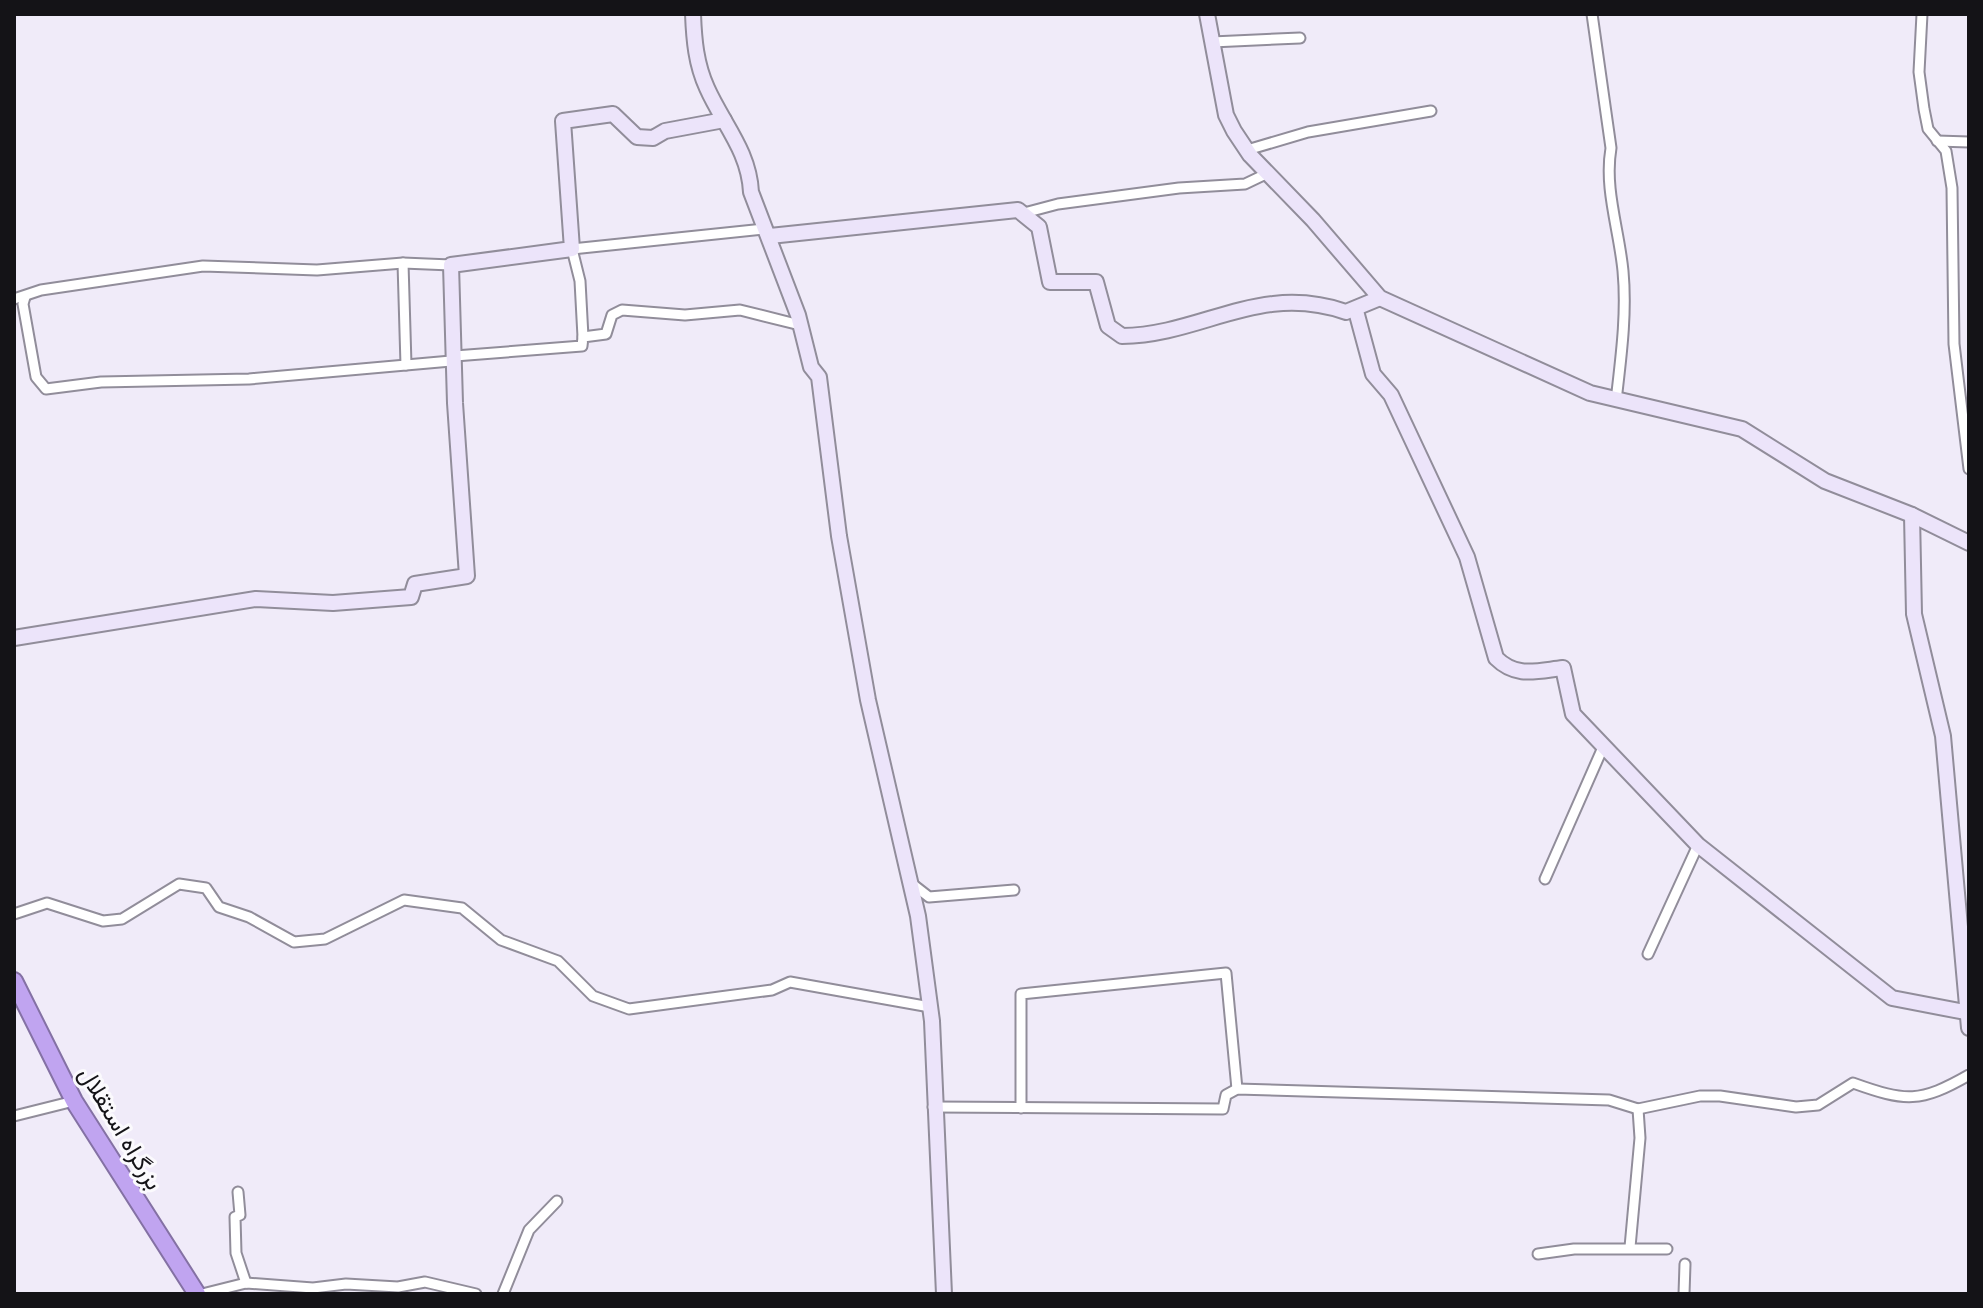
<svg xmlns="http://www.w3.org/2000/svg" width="1983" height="1308" font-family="Raleway,Vazirmatn,sans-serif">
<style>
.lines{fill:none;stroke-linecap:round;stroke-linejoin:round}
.street-casing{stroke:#918d9a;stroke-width:13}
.secondary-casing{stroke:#918d9a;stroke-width:18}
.highway-casing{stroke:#8471a4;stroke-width:20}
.street{stroke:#fff;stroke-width:9}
.secondary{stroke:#ece4fa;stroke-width:14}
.highway{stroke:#c0a4f0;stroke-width:16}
.labels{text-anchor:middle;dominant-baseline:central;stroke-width:6;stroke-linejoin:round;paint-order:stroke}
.street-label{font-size:24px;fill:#141317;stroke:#fbfafd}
</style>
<rect width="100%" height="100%" fill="#f0ebf9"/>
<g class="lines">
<defs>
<g id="street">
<path d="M1592,14L1611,148C1604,189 1619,229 1623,271C1627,314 1621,357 1616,401"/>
<polyline points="1922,14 1919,72 1924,109 1928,129 1946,151 1952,188 1954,344 1969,469"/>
<polyline points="1212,42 1300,38"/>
<polyline points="1937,141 1969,142"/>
<polyline points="1247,150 1308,132 1431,111"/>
<polyline points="1024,213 1058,204 1179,188 1245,184 1268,173"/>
<polyline points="403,263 406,365"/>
<polyline points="25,297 23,304 36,377 46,389 101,382 249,379 451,361 455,356 582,346 583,337 606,334 612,315 622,310 685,315 740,310 800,325"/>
<polyline points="14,299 41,290 203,266 317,270 403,263 451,265"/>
<polyline points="583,337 580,281 572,249 764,229"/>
<polyline points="1545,879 1604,745"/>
<polyline points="911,883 929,897 1014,890"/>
<polyline points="14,914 47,903 103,921 122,919 179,884 206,888 219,907 249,917 294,942 325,939 404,900 462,908 501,940 558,961 593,996 629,1009 772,990 790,982 930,1007"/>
<polyline points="1648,954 1698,845"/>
<path d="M933,1107L1223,1109L1226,1095L1237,1089L1609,1100L1638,1109L1700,1096H1720L1796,1107L1818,1105L1853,1083C1906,1102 1920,1103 1969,1075"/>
<polyline points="1021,1108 1021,994 1226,973 1237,1089"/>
<polyline points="14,1116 74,1101"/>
<polyline points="238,1192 240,1215 235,1217 236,1253 246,1283"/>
<polyline points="1630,1247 1640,1138 1638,1109"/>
<polyline points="1538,1254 1574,1249 1667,1249"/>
<polyline points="202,1294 246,1283 313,1288 346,1284 398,1287 425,1282 476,1294"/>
<polyline points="503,1294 529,1230 557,1201"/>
<polyline points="1684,1294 1685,1264"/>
</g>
<g id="secondary">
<path d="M693,14C694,40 696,64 707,88C723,124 749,151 751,192L798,315L811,367L819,377L839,536L868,700L918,916L932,1021L944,1294"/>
<polyline points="1207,14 1226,115 1234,131 1250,155 1313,220 1380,298 1590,393 1742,429 1825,481 1912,515 1969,543"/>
<path d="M770,236L1018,210L1039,227L1050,282H1096L1108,326L1122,336C1203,335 1259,282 1346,312L1380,298"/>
<path d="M1356,311L1373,374L1391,395L1467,557L1496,658C1516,678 1536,671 1563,668L1573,714L1698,845L1892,998L1965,1012"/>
<polyline points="1912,515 1914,614 1943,736 1969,1028"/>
<polyline points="14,638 256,599 333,603 411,597 415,584 467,576 455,403 451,265 572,249 563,121 613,114 637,137 653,138 665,131 724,120"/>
</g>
<polyline id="highway" points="14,981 74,1101 197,1294"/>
</defs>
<use href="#street" class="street-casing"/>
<use href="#secondary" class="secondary-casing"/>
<use href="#highway" class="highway-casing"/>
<use href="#street" class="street"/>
<use href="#secondary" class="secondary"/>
<use href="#highway" class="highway"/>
</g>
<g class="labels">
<g class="street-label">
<text transform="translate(121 1128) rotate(59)">بزرگراه استقلال</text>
</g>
</g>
<rect width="1983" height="1308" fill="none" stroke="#141317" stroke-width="32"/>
</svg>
